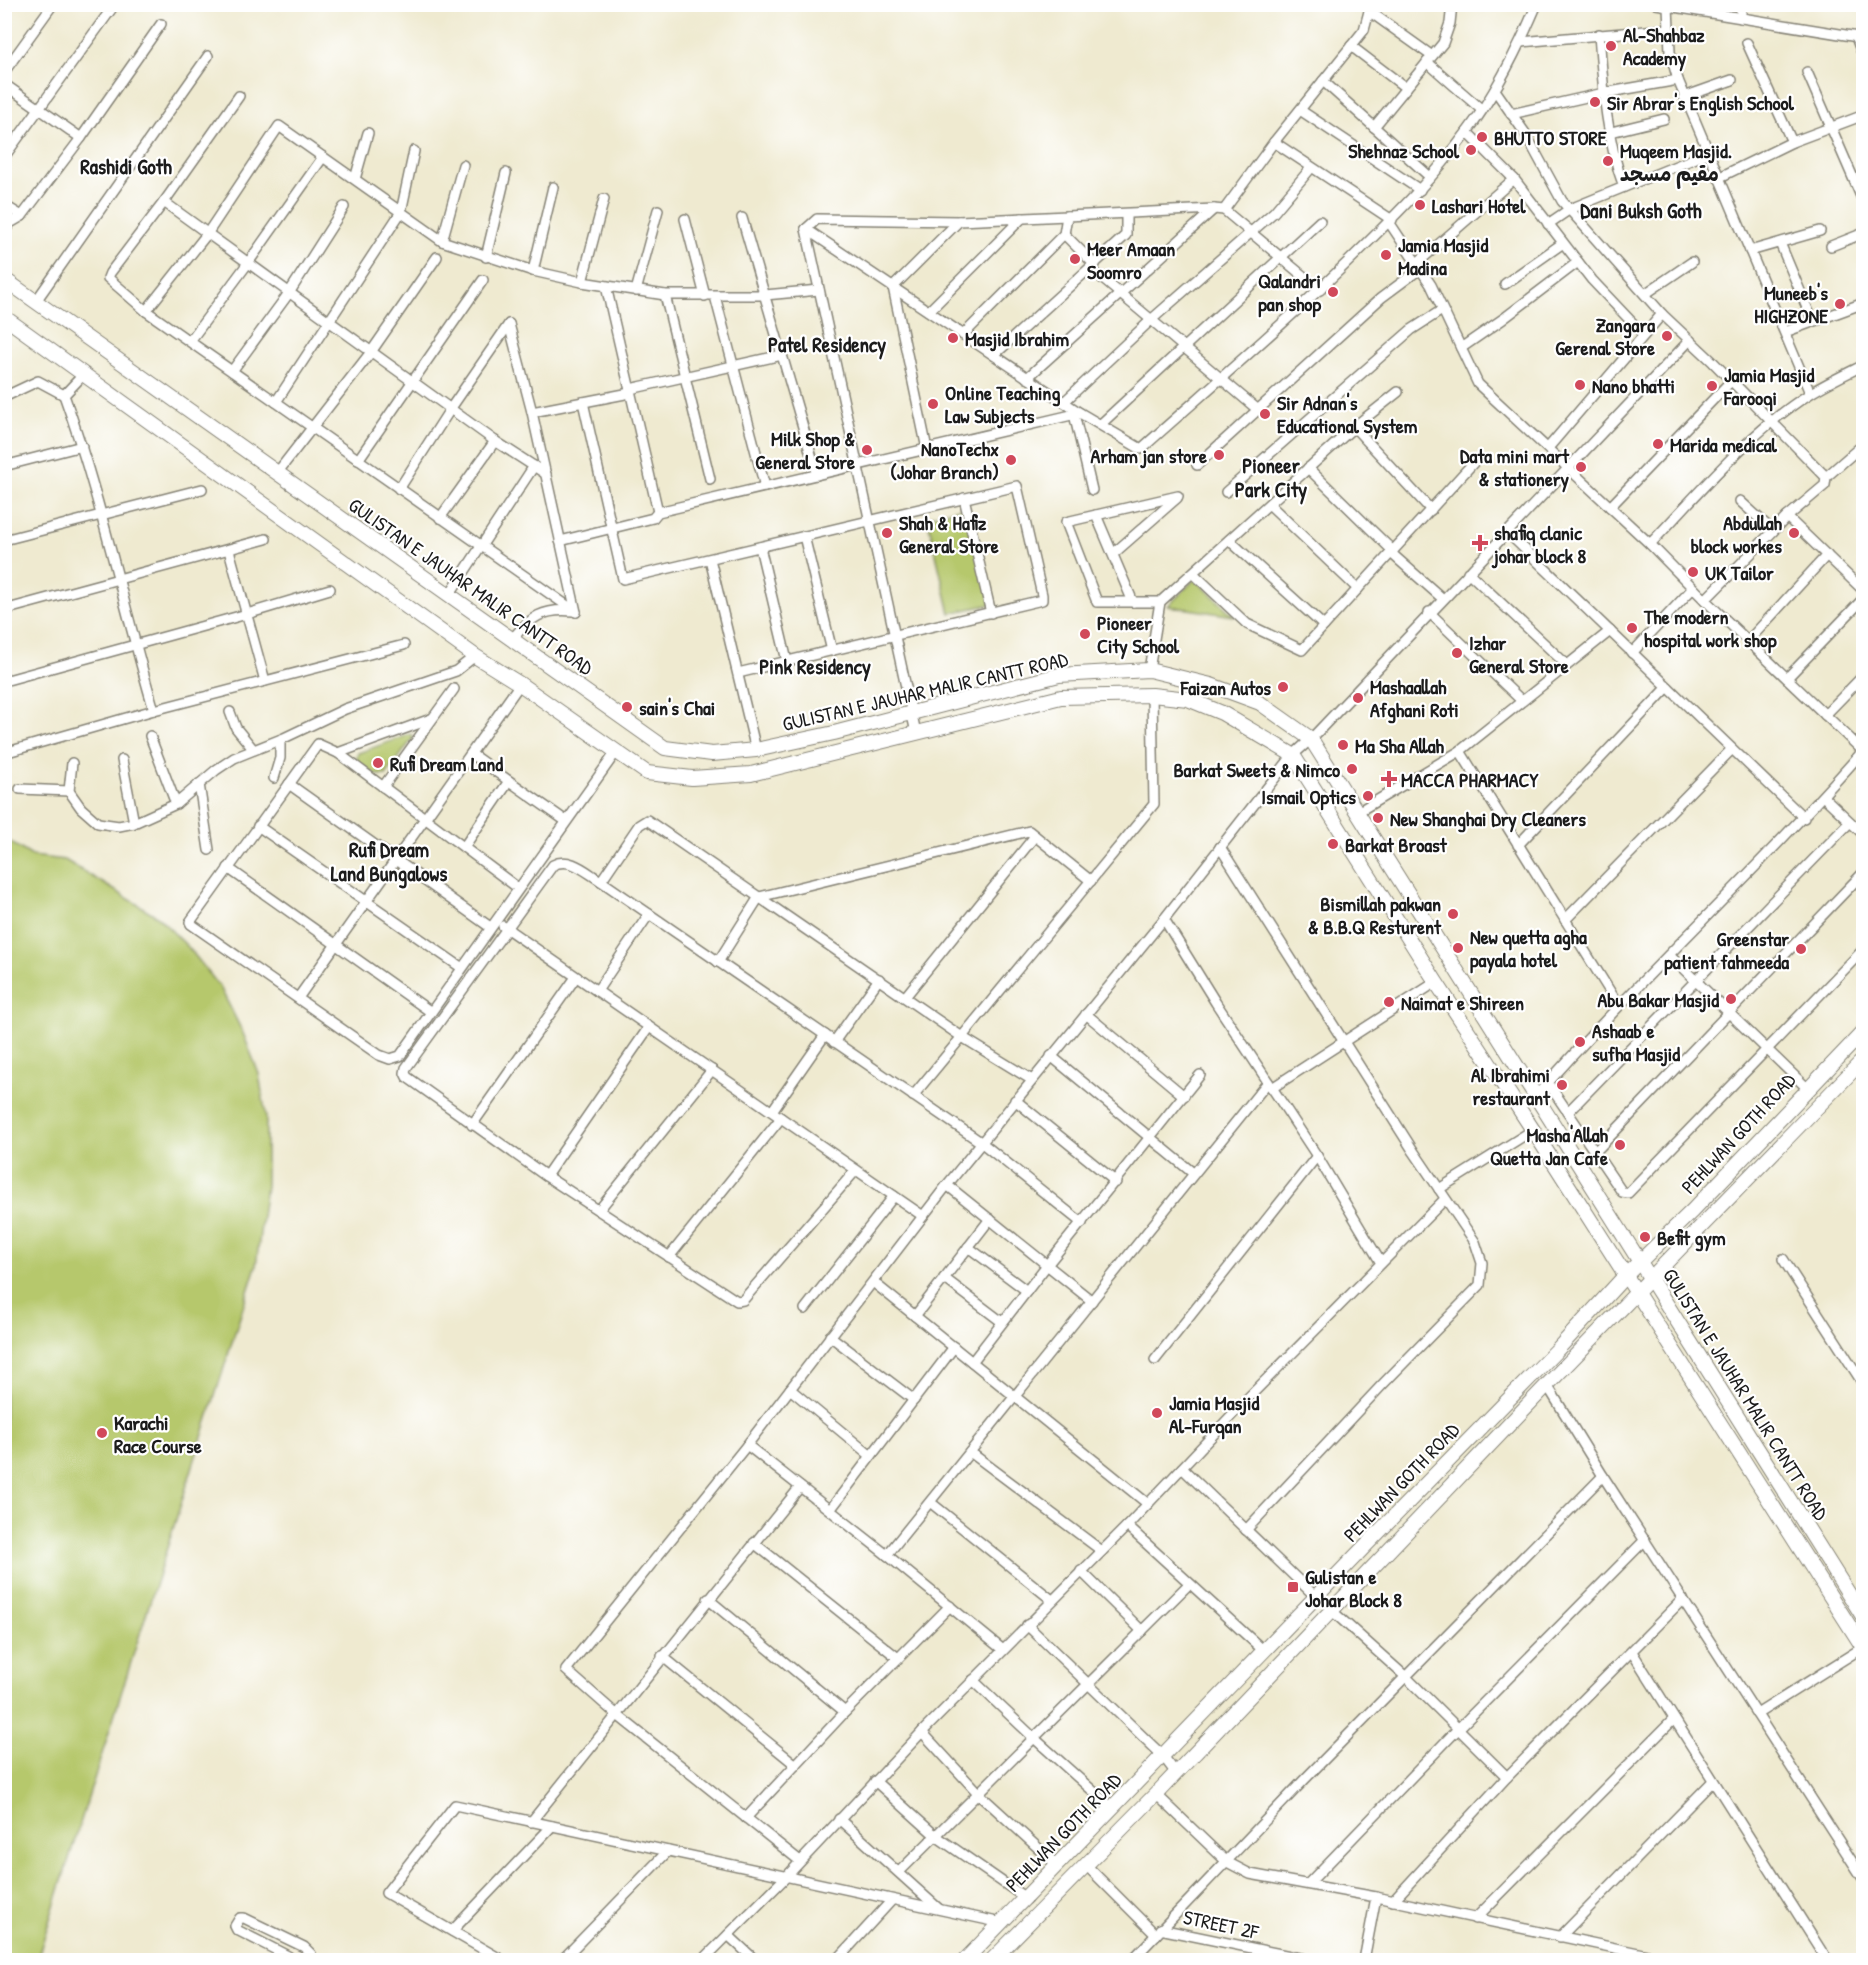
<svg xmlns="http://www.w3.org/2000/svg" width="1868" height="1965" font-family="'Patrick Hand','Playpen Sans Arabic',sans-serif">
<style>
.green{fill:#b6c86c;stroke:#697244;stroke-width:1.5}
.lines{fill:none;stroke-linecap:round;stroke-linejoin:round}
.minor-casing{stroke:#868376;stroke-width:12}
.secondary-casing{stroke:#868376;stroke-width:16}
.minor{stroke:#fff;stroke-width:9}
.secondary{stroke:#fff;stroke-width:14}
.poi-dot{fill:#d1495b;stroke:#fff;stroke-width:2}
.labels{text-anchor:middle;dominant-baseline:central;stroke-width:4.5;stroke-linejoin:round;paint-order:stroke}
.poi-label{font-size:20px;font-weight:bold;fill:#1c1c1c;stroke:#fff;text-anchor:start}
.street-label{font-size:20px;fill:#1c1c1c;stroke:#fff}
.neighbourhood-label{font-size:21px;font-weight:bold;fill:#1c1c1c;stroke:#fff}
</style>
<rect width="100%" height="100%" fill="#fff"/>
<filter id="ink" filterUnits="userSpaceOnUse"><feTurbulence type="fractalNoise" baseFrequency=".0167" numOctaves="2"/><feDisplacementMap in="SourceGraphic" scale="12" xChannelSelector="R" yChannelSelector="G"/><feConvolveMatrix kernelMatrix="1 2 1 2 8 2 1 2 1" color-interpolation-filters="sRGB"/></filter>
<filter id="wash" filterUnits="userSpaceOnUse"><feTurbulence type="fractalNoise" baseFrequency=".008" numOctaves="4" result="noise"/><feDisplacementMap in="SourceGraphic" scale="24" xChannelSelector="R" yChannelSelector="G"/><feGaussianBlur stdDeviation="1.35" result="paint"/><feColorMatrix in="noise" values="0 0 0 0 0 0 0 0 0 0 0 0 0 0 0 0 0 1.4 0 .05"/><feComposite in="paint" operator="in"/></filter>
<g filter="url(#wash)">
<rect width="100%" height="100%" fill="#efead0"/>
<g class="green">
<polygon points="967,506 993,604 950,613 927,517"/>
<polygon points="1195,579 1234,616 1168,606"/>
<polygon points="411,734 414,737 386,775 376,775 356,762 358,753"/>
<polygon points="5,839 32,856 65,860 157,916 189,948 220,987 243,1033 259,1074 266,1117 266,1185 256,1266 37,1960 4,1960"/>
</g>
</g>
<g filter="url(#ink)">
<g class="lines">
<defs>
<g id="minor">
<polyline points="1656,4 1864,38"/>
<polyline points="1741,4 1741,18"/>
<polyline points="1668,6 1670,52 1678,80 1810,393"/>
<polyline points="1369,11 1432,56"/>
<path d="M1599,34C1603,85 1606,139 1624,187"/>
<polyline points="1856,37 1864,58"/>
<polyline points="1521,42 1668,29"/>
<polyline points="1747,43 1792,142"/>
<polyline points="1351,46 1406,88"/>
<polyline points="1427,62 1482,110"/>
<polyline points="4,72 53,4"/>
<polyline points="1807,72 1864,203"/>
<polyline points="1323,81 1430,177"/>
<polyline points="4,84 81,138"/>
<polyline points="1495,90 1525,133 1562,201 1662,314 1713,362 1826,477 1825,485 1787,517 1705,600"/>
<polyline points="239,96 164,202 110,273 108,278 146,311 576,612"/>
<polyline points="1684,97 1732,80"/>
<polyline points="1300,110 1420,190"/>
<polyline points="1511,114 1604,93 1678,80"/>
<polyline points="1374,127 1443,43 1450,23 1452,4"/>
<polyline points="1467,132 1514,179 1592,280 1644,335"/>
<polyline points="1611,132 1664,119"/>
<polyline points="1274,142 1392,220"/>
<polyline points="4,157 115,4"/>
<polyline points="1718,178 1792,142 1864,115"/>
<polyline points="355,179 368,133"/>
<polyline points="164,202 495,441 546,474"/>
<polyline points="4,205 22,216"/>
<polyline points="1224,210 1274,142 1364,30 1371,4"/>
<polyline points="742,218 817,475"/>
<polyline points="685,219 705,296"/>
<path d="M1389,222L1431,285L1478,384L1650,544L1705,600L1863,751C1758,870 1641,977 1536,1096"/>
<polyline points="1548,224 1570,209 1708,153"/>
<path d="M806,229L1080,413L1141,449C1214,384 1288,321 1357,253C1396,215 1435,176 1467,132C1496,93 1518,49 1537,4"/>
<polyline points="806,229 817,219 959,221 1214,209 1224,210 1320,290"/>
<polyline points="806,229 916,733"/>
<polyline points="4,232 10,223 22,216 81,138 161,24"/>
<polyline points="1064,234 1095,265"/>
<polyline points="442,241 463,165"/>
<polyline points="1780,243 1813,322"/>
<polyline points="1831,246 1864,233"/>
<polyline points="1750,251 1820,231"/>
<polyline points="486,257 506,173"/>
<polyline points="1416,264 1514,179"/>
<polyline points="1091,269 1257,409"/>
<polyline points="533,271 553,187"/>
<polyline points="582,282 604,199"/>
<polyline points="1505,284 1563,243"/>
<polyline points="606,286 658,512"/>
<polyline points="636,291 658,210"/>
<polyline points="1645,294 1692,262"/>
<polyline points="665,295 710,479"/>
<polyline points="715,296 765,487"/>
<polyline points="36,301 208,56"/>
<polyline points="146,311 207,234 279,126 442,241 533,271 582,282 665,295 765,295 819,290"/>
<polyline points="929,311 1022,218"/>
<polyline points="509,324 532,412 576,612"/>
<polyline points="1785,332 1864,303"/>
<polyline points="963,335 1064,234 1067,216"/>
<polyline points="190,341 248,263 323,157"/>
<polyline points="1461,348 1503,319 1578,262"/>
<polyline points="994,355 1126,235 1126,214"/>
<polyline points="232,371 289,293 344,207"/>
<path d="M84,374L64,395C101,498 123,605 154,710"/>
<polyline points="1027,378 1214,209"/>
<polyline points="630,389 782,355"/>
<polyline points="4,397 38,381 64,395"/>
<polyline points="276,402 401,212 414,151"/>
<polyline points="583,402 623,579 1017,486 1042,595 1042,600 738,673"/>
<polyline points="1064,402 1151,320 1274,212 1311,168"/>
<polyline points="532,412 630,393"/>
<polyline points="1074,414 1092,490"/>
<polyline points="1101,424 1320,221"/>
<polyline points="1354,427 1431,510"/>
<polyline points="1548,448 1662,314"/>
<polyline points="927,449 893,287 959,221"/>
<polyline points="358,460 483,280"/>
<polyline points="1197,465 1381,298 1420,269"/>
<polyline points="4,466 82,446"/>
<polyline points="1308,468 1393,551"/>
<polyline points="277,473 371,352 437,257"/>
<polyline points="1826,477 1858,449 1864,447"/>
<polyline points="399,489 451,408 509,324"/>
<polyline points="1226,492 1411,330 1442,310"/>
<polyline points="964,498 991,613"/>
<polyline points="1740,501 1773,531"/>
<polyline points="1269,504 1358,589"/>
<polyline points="1610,507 1731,381"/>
<polyline points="1096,515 1133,602"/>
<polyline points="1787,517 1864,591"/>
<polyline points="440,518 495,441"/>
<polyline points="1507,532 1804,818"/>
<polyline points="804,536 832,651"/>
<polyline points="4,540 202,489"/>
<polyline points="1229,540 1324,626"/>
<polyline points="560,541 653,518 658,512 1080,413"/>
<path d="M1650,544C1700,492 1749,432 1811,393C1827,383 1846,374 1864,365"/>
<polyline points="760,547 787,661"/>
<polyline points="229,550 265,681"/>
<polyline points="1391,553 1443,599"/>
<polyline points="1113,554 1177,498"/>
<polyline points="710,559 756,750"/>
<polyline points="1468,572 1567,665"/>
<polyline points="1193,573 1247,624 1302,650 1475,461"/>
<polyline points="449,595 534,466"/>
<polyline points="1160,602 1097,602 1066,522 1178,496"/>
<polyline points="4,610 266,539"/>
<polyline points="1429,612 1522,701"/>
<path d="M512,639C531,617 543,608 573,611"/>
<polyline points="1748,641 1827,555"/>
<polyline points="1632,653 1693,588"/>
<polyline points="1149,670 1160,602 1354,427 1398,392"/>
<polyline points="1787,678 1864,598"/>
<polyline points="4,681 247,614 330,589"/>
<polyline points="230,712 236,728 253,749"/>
<polyline points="1825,715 1864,675"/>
<polyline points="150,736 176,804"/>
<polyline points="1460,751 1619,1006"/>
<polyline points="4,753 154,710 404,645"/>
<polyline points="338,753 431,719"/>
<polyline points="471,754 566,821"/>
<polyline points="122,760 134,823"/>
<polyline points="72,763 69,791 81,808 98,823 119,826 134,823 176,804 216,770 234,758 284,738 345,709 456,671 475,656"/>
<polyline points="274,778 280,758 280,740"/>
<polyline points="199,784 209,850"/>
<polyline points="289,784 490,927"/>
<polyline points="383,787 454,689"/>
<polyline points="20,789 69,791"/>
<polyline points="1823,796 1864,835"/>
<polyline points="1356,813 1460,751 1610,631"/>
<polyline points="258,826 462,968"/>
<polyline points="1518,845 1668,687"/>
<polyline points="464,847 509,781"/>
<polyline points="1220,847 1414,1152 1475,1242 1482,1263 1480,1285 1382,1385 1246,1530"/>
<polyline points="228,868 431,1012"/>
<polyline points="601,881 639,825 647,820 962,1037 1032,1080"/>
<polyline points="518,888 338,753 318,744 190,922 191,924 379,1055 390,1059 400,1056 616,752"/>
<polyline points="1164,919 1216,1003 1317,1156 1381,1263"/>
<polyline points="1565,920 1732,749"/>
<polyline points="503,926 923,1216"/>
<polyline points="1669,955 1807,1088"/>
<polyline points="718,962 759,897 1029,831 1091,881"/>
<polyline points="597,991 649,914"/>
<polyline points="905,997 1035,836"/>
<polyline points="298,998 520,684"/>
<polyline points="1086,1014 1184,1096"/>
<polyline points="834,1042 879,979"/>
<polyline points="1051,1056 1193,1173"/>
<polyline points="1548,1083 1622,1192 1628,1193 1864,949"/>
<polyline points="1272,1088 1436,982"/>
<polyline points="913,1096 1154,804 1152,695"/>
<polyline points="1015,1100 1116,1182"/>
<polyline points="772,1111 825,1035"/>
<polyline points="1568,1112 1850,822"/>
<polyline points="472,1125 576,977"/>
<polyline points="1595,1152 1864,872"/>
<path d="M856,1170L743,1300L737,1301L546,1176L407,1077L405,1073L406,1068L553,865C570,856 586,872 601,881L982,1143L1082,1223"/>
<polyline points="546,1176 649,1027"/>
<polyline points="947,1185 1092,1301"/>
<polyline points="1439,1189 1533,1130"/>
<polyline points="599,1210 712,1070"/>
<polyline points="968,1247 1027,1291"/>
<polyline points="669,1257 781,1118"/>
<polyline points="1783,1259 1864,1385"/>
<polyline points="944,1278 1002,1322"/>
<polyline points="873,1282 1148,1504"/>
<polyline points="805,1309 894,1196"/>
<polyline points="915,1316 990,1219"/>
<polyline points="830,1336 914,1400"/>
<polyline points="1155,1360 1317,1156"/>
<polyline points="972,1362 1047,1265 1200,1075"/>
<polyline points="1547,1385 1603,1476 1864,1880"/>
<polyline points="790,1389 871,1456"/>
<polyline points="747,1445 887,1555 1003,1650"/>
<polyline points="970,1452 1102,1551"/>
<polyline points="1182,1468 1316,1597"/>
<polyline points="930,1502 1052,1600"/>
<polyline points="830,1510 954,1347"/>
<polyline points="1127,1526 1264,1651"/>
<polyline points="754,1543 898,1658"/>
<polyline points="887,1555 1268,1082"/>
<polyline points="1081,1571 1142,1631"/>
<polyline points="708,1599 845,1712"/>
<polyline points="1331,1610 1406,1677 1507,1777"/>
<polyline points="1027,1625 1163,1756 1175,1772"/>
<polyline points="1632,1652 1827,1960"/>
<polyline points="662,1656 796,1765"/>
<polyline points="973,1680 1034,1738 1113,1809"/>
<polyline points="1757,1714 1862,1648"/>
<polyline points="922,1732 978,1793 1058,1866"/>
<polyline points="875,1781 936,1836 1027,1899"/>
<polyline points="1156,1794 1227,1862 1250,1874 1376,1897 1671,1960"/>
<polyline points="746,1818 845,1712 950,1606"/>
<polyline points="839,1819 939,1909"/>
<polyline points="531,1822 800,1487"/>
<polyline points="800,1861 616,1714 566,1670 747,1445 947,1185 1164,919 1293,755 1311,739 1690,340"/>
<polyline points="1085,1864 1156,1935"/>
<polyline points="899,1872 1189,1584"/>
<polyline points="1308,1884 1458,1729 1645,1540"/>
<polyline points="1393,1901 1507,1777 1683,1599"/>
<polyline points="1475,1919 1674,1719"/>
<polyline points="1160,1929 1310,1960"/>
<polyline points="452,1931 552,1826"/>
<polyline points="728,1935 755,1960"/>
<polyline points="1560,1937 1713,1781"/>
<polyline points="292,1960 288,1956 237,1930 235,1926 240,1918 244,1918 304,1947 311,1954 312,1960"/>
<polyline points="502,1960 386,1893 455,1805 1002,1923"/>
<polyline points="562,1960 668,1851"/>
<polyline points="703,1960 786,1877 922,1732 1127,1526 1246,1400 1445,1199"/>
<polyline points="837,1960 892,1900"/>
<polyline points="1132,1960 1304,1780 1603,1476"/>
<polyline points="1364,1960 1376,1897"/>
</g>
<g id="secondary">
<polyline points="4,279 665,748 712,754 756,750 834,733 1059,675 1149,670 1211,685 1260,703 1311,739 1864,1618"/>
<polyline points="4,317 475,656 520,684 647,773 692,778 751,774 1061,697 1152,695 1188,699 1222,713 1293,755 1436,982 1533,1130 1864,1649"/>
<polyline points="965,1960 1367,1544 1556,1351 1624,1277 1692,1211 1864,1031"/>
<polyline points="992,1960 1156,1794 1547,1385 1864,1059"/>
</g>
</defs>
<use href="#minor" class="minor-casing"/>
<use href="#secondary" class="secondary-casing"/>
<use href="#minor" class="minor"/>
<use href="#secondary" class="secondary"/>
</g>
</g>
<g class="poi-dot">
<circle cx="1611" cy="46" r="6"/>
<circle cx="1595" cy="102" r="6"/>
<circle cx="1482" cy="137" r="6"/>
<circle cx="1471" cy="150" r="6"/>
<circle cx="1608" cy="161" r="6"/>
<circle cx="1420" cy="205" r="6"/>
<circle cx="1386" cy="255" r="6"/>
<circle cx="1075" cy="259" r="6"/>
<circle cx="1333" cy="292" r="6"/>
<circle cx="1840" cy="304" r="6"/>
<circle cx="1667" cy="336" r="6"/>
<circle cx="953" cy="338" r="6"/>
<circle cx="1580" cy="385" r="6"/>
<circle cx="1712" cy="386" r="6"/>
<circle cx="933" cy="404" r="6"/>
<circle cx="1265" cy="414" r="6"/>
<circle cx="1658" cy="444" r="6"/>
<circle cx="867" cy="450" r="6"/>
<circle cx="1219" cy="455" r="6"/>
<circle cx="1011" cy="460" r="6"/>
<circle cx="1581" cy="467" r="6"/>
<circle cx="887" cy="533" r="6"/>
<circle cx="1794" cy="533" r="6"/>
<path d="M1477 534h6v6h6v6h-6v6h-6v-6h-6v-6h6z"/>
<circle cx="1693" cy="572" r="6"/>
<circle cx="1632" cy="628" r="6"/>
<circle cx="1085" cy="634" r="6"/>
<circle cx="1457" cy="653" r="6"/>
<circle cx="1283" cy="687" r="6"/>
<circle cx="1358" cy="698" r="6"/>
<circle cx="627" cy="707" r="6"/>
<circle cx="1343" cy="745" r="6"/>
<circle cx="378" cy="763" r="6"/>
<circle cx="1352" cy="769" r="6"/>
<path d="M1386 770h6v6h6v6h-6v6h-6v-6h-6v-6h6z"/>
<circle cx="1368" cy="796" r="6"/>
<circle cx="1378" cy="818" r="6"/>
<circle cx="1333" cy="844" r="6"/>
<circle cx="1453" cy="914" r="6"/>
<circle cx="1458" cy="948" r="6"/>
<circle cx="1801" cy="949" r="6"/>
<circle cx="1731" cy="999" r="6"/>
<circle cx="1389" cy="1002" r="6"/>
<circle cx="1580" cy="1042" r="6"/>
<circle cx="1562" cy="1085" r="6"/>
<circle cx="1620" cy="1145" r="6"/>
<circle cx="1645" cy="1237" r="6"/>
<circle cx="1157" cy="1413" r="6"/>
<circle cx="102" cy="1433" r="6"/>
<rect x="1287" y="1581" width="12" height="12" rx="3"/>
</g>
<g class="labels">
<g class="poi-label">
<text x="1623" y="34">Al-Shahbaz<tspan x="1623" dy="23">Academy</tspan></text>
<text x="1607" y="102">Sir Abrar's English School</text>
<text x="1494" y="137">BHUTTO STORE</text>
<text x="1459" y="150" text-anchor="end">Shehnaz School</text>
<text x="1620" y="150">Muqeem Masjid.<tspan x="1620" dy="23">مقیم مسجد</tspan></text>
<text x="1432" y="205">Lashari Hotel</text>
<text x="1398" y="244">Jamia Masjid<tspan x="1398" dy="23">Madina</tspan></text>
<text x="1087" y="248">Meer Amaan<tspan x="1087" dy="23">Soomro</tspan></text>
<text x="1321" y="280" text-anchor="end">Qalandri<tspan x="1321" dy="23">pan shop</tspan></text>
<text x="1828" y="292" text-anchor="end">Muneeb's<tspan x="1828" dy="23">HIGHZONE</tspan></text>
<text x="1655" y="324" text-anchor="end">Zangara<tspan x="1655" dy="23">Gerenal Store</tspan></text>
<text x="965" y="338">Masjid Ibrahim</text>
<text x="1724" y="374">Jamia Masjid<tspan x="1724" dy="23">Farooqi</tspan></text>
<text x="1592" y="385">Nano bhatti</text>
<text x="945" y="392">Online Teaching<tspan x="945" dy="23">Law Subjects</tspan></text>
<text x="1277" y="402">Sir Adnan's<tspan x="1277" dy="23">Educational System</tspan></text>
<text x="855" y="438" text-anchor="end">Milk Shop &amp;<tspan x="855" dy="23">General Store</tspan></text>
<text x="1670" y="444">Marida medical</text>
<text x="999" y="448" text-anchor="end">NanoTechx<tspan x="999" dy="23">(Johar Branch)</tspan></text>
<text x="1207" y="455" text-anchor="end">Arham jan store</text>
<text x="1569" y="455" text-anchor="end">Data mini mart<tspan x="1569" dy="23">&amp; stationery</tspan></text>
<text x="899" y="522">Shah &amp; Hafiz<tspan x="899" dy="23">General Store</tspan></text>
<text x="1782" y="522" text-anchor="end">Abdullah<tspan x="1782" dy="23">block workes</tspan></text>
<text x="1494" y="532">shafiq clanic<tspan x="1494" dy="23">johar block 8</tspan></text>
<text x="1705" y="572">UK Tailor</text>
<text x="1644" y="616">The modern<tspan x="1644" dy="23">hospital work shop</tspan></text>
<text x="1097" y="622">Pioneer<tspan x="1097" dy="23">City School</tspan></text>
<text x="1469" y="642">Izhar<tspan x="1469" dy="23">General Store</tspan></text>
<text x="1370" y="686">Mashaallah<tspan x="1370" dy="23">Afghani Roti</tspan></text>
<text x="1271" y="687" text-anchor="end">Faizan Autos</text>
<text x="639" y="707">sain's Chai</text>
<text x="1355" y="745">Ma Sha Allah</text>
<text x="390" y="763">Rufi Dream Land</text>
<text x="1340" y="769" text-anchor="end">Barkat Sweets &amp; Nimco</text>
<text x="1401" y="779">MACCA PHARMACY</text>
<text x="1356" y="796" text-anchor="end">Ismail Optics</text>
<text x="1390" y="818">New Shanghai Dry Cleaners</text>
<text x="1345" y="844">Barkat Broast</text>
<text x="1441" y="903" text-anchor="end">Bismillah pakwan<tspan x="1441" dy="23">&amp; B.B.Q Resturent</tspan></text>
<text x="1470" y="936">New quetta agha<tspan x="1470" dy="23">payala hotel</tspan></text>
<text x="1789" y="938" text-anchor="end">Greenstar<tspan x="1789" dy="23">patient fahmeeda</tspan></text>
<text x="1719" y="999" text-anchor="end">Abu Bakar Masjid</text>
<text x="1401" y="1002">Naimat e Shireen</text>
<text x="1592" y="1030">Ashaab e<tspan x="1592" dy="23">sufha Masjid</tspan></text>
<text x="1550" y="1074" text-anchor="end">Al Ibrahimi<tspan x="1550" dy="23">restaurant</tspan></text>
<text x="1608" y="1134" text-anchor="end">Masha'Allah<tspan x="1608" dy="23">Quetta Jan Cafe</tspan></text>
<text x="1657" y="1237">Befit gym</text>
<text x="1169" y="1402">Jamia Masjid<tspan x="1169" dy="23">Al-Furqan</tspan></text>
<text x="114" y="1422">Karachi<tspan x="114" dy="23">Race Course</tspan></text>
<text x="1305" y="1576">Gulistan e<tspan x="1305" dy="23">Johar Block 8</tspan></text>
</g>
<g class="street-label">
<text transform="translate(471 586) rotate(35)">GULISTAN E JAUHAR MALIR CANTT ROAD</text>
<text transform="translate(925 691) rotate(-13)">GULISTAN E JAUHAR MALIR CANTT ROAD</text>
<text transform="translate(1738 1133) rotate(-47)">PEHLWAN GOTH ROAD</text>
<text transform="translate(1746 1394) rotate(58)">GULISTAN E JAUHAR MALIR CANTT ROAD</text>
<text transform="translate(1401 1482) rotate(-46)">PEHLWAN GOTH ROAD</text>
<text transform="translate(1063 1832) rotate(-46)">PEHLWAN GOTH ROAD</text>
<text transform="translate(1221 1924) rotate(12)">STREET 2F</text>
</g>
<g class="neighbourhood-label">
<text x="126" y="166">Rashidi Goth</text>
<text x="1641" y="210">Dani Buksh Goth</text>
<text x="827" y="344">Patel Residency</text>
<text x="1271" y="465">Pioneer<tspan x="1271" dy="24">Park City</tspan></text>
<text x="815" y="666">Pink Residency</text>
<text x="389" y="849">Rufi Dream<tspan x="389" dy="24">Land Bungalows</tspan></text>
</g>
</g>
<rect width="1868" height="1965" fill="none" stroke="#fff" stroke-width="24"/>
</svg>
